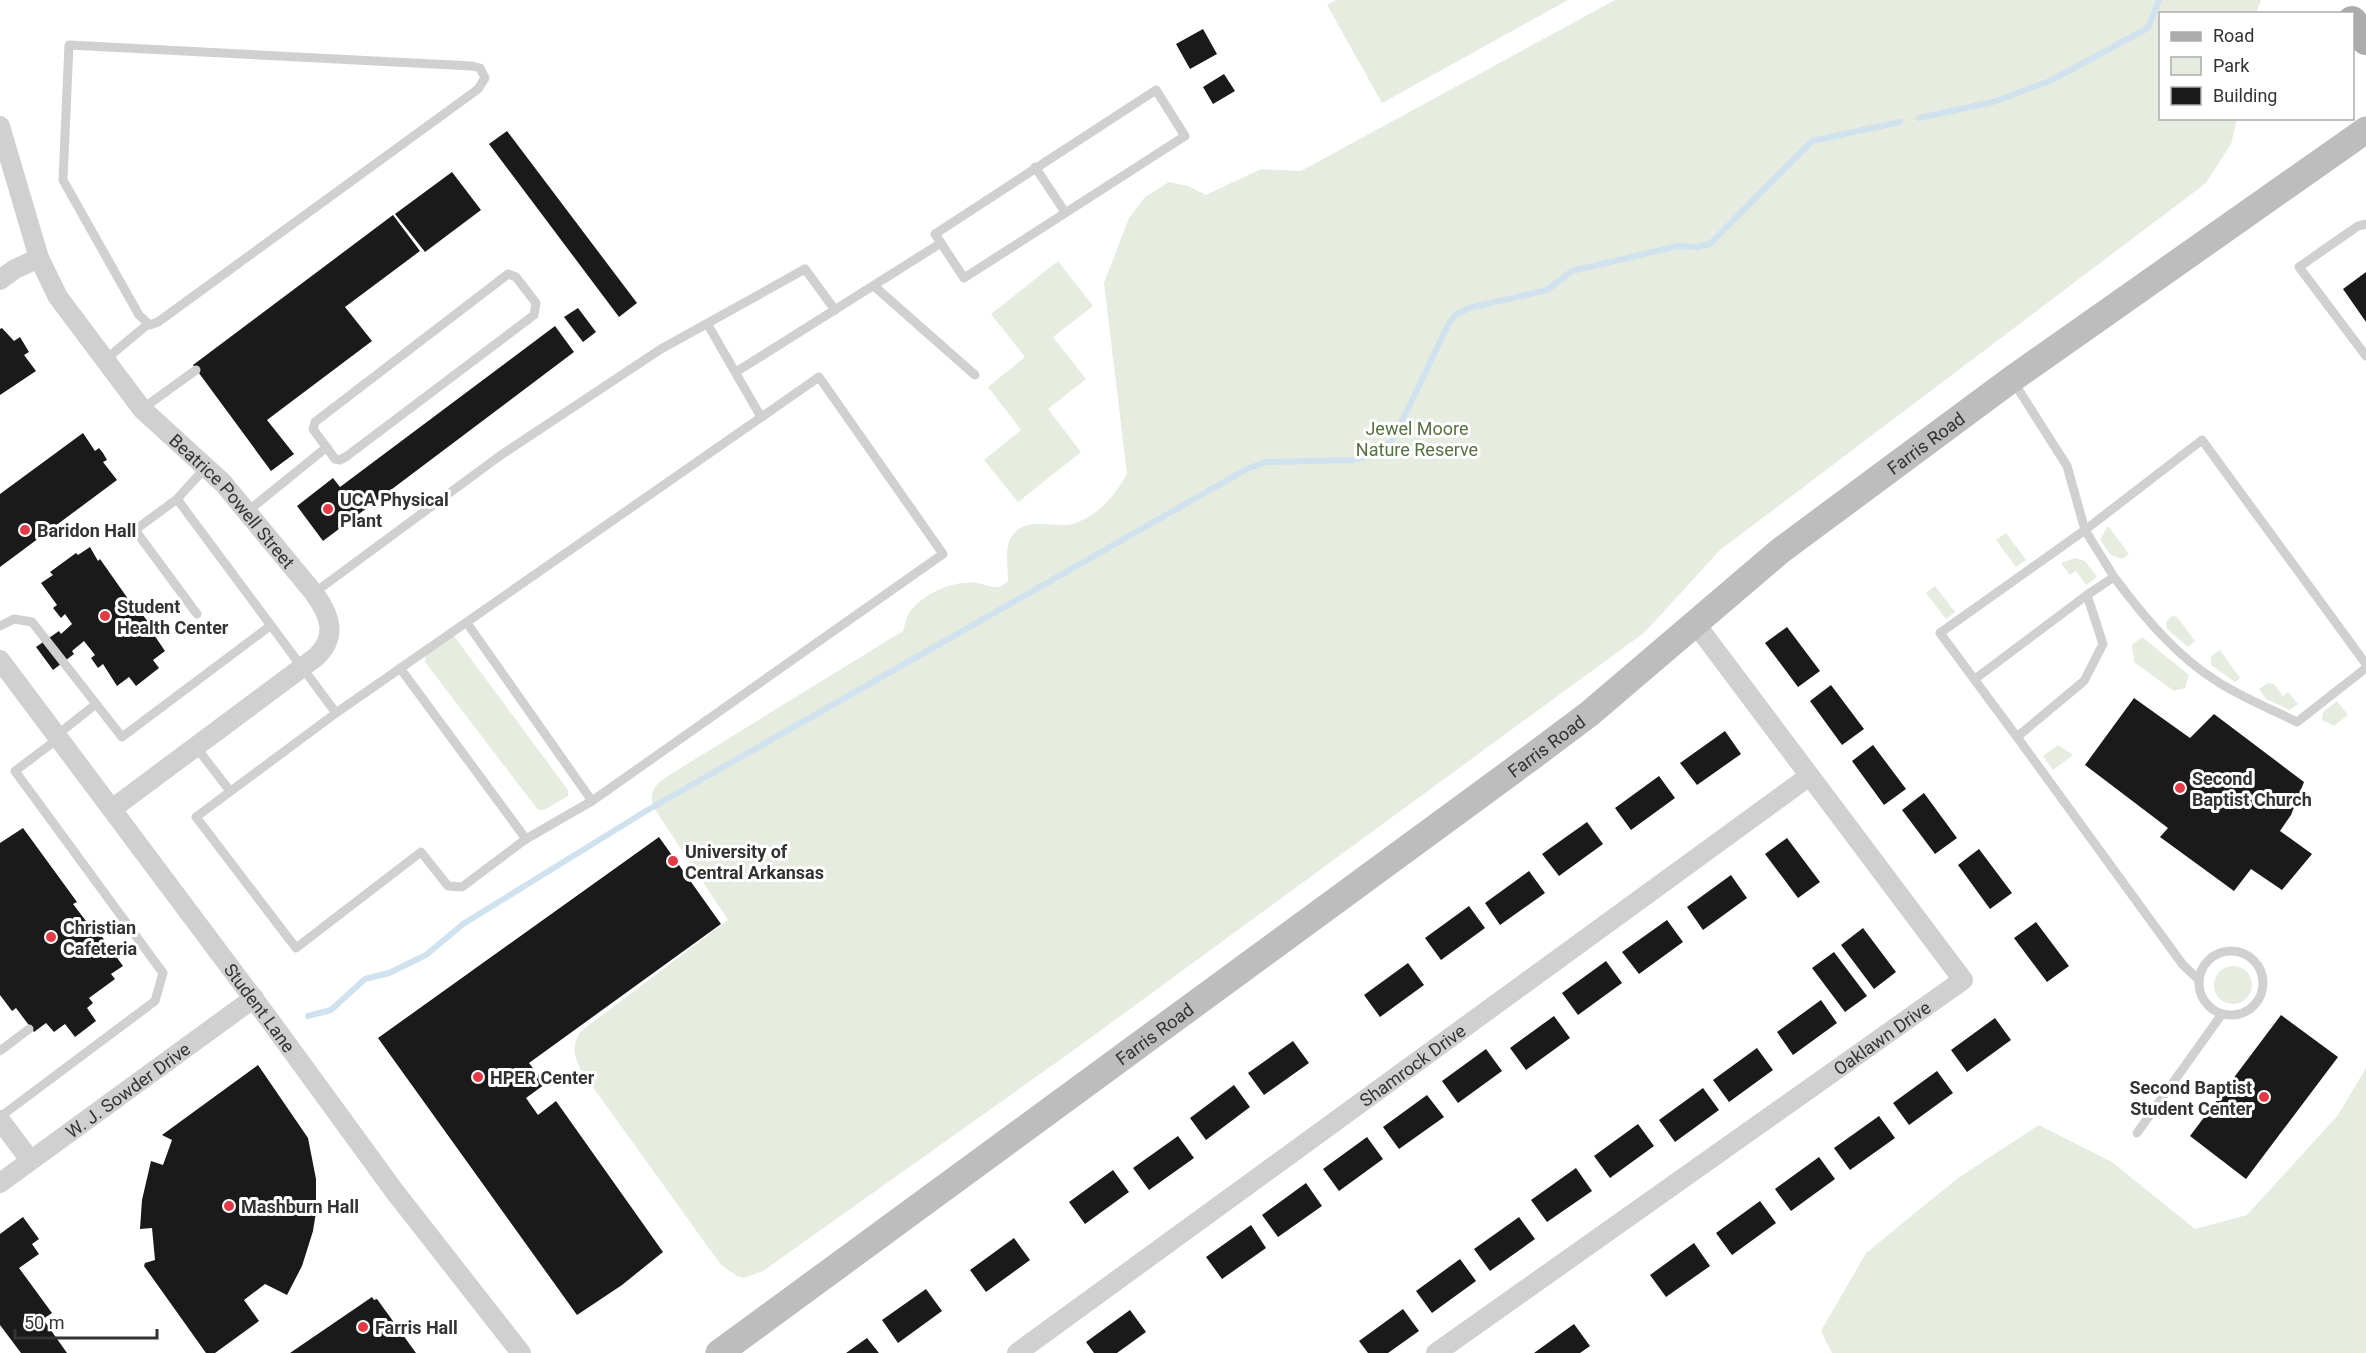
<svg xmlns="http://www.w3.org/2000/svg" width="2366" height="1353" font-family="Roboto,sans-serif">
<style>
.green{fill:#e6ecdf}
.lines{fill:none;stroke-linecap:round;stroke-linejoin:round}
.stream{stroke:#cfe2ee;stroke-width:6}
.building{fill:#1a1a1a}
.lane{stroke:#d0d0d0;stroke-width:9}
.street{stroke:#d0d0d0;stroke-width:20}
.secondary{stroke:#bdbdbd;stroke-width:27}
.primary{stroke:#ababab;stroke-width:30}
.poi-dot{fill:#e63946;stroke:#fff;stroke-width:2}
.labels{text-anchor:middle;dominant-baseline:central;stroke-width:6;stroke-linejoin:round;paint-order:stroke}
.park-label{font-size:18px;fill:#56703f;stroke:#fff}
.street-label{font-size:18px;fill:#333;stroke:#fff}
.poi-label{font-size:18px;font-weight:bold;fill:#333;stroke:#fff;text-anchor:start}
</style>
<rect width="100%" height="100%" fill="#fff"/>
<g class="green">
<polygon points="1336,0 1568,0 1382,103 1327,5"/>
<path d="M1615,0H2261L2256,13L2160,14V118L2237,119L2231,144L2206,183L1720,550L1645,632L1078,1047L763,1271L744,1278L737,1276L721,1265L582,1072C574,1057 571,1047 580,1032L728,920L654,808C645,787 665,778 679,769L903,631C905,625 906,618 909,613C922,594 954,580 977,583C990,585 997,592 1008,581C1008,570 1005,549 1010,539C1026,512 1056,532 1078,522C1101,513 1116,494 1127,474L1104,283L1129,218L1145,197L1169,182L1188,186L1206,195L1261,169L1301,171Z"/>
<polygon points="1058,261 1093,306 1053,337 1086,379 1048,409 1081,452 1018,502 984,460 1021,430 988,387 1025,357 991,314"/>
<polygon points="2108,526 2129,554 2122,559 2111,555 2100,540"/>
<polygon points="2006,533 2026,560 2016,567 1996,540"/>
<polygon points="2075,558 2085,561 2097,577 2086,585 2076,571 2070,575 2061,563"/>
<polygon points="1935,586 1955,612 1946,619 1926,593"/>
<polygon points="2172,616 2177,617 2195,641 2188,647 2167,629 2166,622"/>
<polygon points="454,636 568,790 568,796 544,810 538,810 425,662 426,655"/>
<polygon points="2142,637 2189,675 2185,688 2174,691 2134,662 2132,645"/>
<polygon points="2220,650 2240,678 2235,682 2211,665 2211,656"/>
<polygon points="2268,683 2274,684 2283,696 2288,692 2298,704 2290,710 2266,699 2259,689"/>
<polygon points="2337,701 2348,715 2334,726 2322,720 2323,712"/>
<polygon points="2058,745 2073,755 2053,770 2043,756"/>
<circle cx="2233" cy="985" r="19"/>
<polygon points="2366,1068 2366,1353 1832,1353 1821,1331 1866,1253 1958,1178 2039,1125 2112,1162 2195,1229 2247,1215 2338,1115"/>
</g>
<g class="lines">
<g class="stream">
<polyline points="1919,118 1993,102 2050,81 2148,28 2159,0"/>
<polyline points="308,1016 331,1010 365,979 389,973 426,955 463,924 646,811 1247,469 1266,462 1353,460 1376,454 1394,438 1448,325 1456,314 1469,308 1547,290 1572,271 1678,246 1697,247 1710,244 1812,141 1900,122"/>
</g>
</g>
<g class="building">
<polygon points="1203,29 1217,54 1190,69 1176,44"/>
<polygon points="1224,74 1235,91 1213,104 1203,87"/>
<polygon points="507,131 637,303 619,317 489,144"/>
<polygon points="452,172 481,210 425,252 395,214"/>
<polygon points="393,215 420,251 345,307 372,341 267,420 294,454 271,471 193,365"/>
<polygon points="2366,272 2366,322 2343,289"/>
<polygon points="578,308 596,332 583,342 564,317"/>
<polygon points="555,326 574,352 323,541 297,506 333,478 340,487"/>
<polygon points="2,328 14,341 20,337 29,352 24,355 36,371 0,395 0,329"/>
<polygon points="83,433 95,451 99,448 103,453 107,460 103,462 117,480 0,567 0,494"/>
<polygon points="90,547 98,561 100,559 138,613 140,611 148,622 146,623 165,651 153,660 159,668 136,686 129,677 117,686 103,664 98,668 91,658 95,655 84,641 72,651 74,654 53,670 36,647 59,631 61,634 72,624 65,614 61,618 53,608 57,605 41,583 53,575 50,572 76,553 78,555"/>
<polygon points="1787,627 1820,671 1798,687 1765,643"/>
<polygon points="1831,685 1864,729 1842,745 1810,701"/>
<polygon points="2134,698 2190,738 2214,714 2304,782 2291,815 2280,831 2312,854 2282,890 2251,869 2234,891 2160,837 2168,828 2085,765"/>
<polygon points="1725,731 1741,754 1697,785 1680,763"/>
<polygon points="1873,745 1906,789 1884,805 1852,761"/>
<polygon points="1659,776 1675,798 1631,830 1615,808"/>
<polygon points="1924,793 1957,838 1935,854 1902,810"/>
<polygon points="1587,822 1603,844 1559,876 1542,854"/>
<polygon points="23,828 77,902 73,904 89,925 92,923 123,966 111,974 115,979 89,998 93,1003 87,1008 96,1021 75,1037 65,1024 54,1032 46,1023 34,1032 16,1008 12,1011 0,995 0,843"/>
<polygon points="659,837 721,924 529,1063 538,1075 545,1069 552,1079 526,1098 538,1115 556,1101 663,1252 622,1285 577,1315 378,1038"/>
<polygon points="1787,838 1820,882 1798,898 1765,854"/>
<polygon points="1979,849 2012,893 1990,909 1958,865"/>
<polygon points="1529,871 1545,893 1500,925 1485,903"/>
<polygon points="1731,875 1747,898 1703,930 1687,907"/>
<polygon points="1469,906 1485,928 1441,960 1425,938"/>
<polygon points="1667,920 1683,942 1639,974 1622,952"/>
<polygon points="2036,922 2069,966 2047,982 2014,938"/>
<polygon points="1863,928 1896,972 1874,989 1841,945"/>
<polygon points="1834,952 1867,996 1845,1012 1812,968"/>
<polygon points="1606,961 1622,983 1578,1015 1562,993"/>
<polygon points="1408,963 1424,985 1380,1017 1364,995"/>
<polygon points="1821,1000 1837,1023 1793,1055 1777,1032"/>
<polygon points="2281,1015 2338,1057 2246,1179 2190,1136"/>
<polygon points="1554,1016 1570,1038 1526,1070 1510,1048"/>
<polygon points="1995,1018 2011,1040 1967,1072 1951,1050"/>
<polygon points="1293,1041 1309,1063 1264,1095 1248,1073"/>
<polygon points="1757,1048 1773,1070 1729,1102 1713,1080"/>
<polygon points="1486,1049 1502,1071 1458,1103 1442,1081"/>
<polygon points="258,1065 308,1138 316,1179 316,1212 313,1231 302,1266 287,1295 265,1284 244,1300 259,1321 215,1353 206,1353 144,1266 145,1263 155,1260 152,1228 140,1229 142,1200 151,1161 163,1165 172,1140 162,1135"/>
<polygon points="1937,1071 1953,1093 1909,1125 1893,1103"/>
<polygon points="1234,1085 1250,1107 1206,1140 1190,1118"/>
<polygon points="1703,1088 1719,1110 1675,1142 1659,1120"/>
<polygon points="1427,1095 1444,1117 1399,1149 1383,1127"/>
<polygon points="1879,1116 1895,1138 1850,1170 1834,1148"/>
<polygon points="1638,1124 1654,1146 1610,1178 1594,1156"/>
<polygon points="1178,1136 1194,1158 1149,1190 1133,1168"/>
<polygon points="1367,1137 1383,1159 1339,1191 1323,1169"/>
<polygon points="1819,1157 1835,1179 1791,1211 1775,1189"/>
<polygon points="1576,1168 1592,1191 1547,1222 1531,1200"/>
<polygon points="1113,1170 1129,1192 1085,1224 1069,1202"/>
<polygon points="1306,1183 1322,1206 1278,1237 1262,1215"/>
<polygon points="1760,1201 1776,1223 1732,1255 1716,1233"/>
<polygon points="23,1217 39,1239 32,1244 39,1254 19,1268 52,1313 43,1319 67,1353 21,1353 0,1325 0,1234"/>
<polygon points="1519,1217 1535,1239 1490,1271 1474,1249"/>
<polygon points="1251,1225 1266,1248 1222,1279 1206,1257"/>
<polygon points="1014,1238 1030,1260 986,1292 970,1270"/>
<polygon points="1694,1243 1710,1266 1666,1297 1650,1275"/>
<polygon points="1460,1259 1476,1281 1432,1313 1416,1291"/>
<polygon points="926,1289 942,1311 898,1343 882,1320"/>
<polygon points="372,1297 374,1300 377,1299 416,1353 290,1353"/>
<polygon points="1403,1309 1419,1331 1388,1353 1368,1353 1359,1341"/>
<polygon points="1130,1310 1146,1332 1117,1353 1094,1353 1086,1342"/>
<polygon points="1574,1324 1590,1346 1580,1353 1534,1353"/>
<polygon points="867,1338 879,1353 846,1353"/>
</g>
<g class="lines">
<g class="lane">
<polygon points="69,45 472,66 480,68 485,78 478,89 470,95 158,322 150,325 139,315 63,180"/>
<polygon points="1156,90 1185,136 964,278 935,234"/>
<polyline points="1035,167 1065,212"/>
<polyline points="2366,224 2358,226 2299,267 2366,356"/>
<polygon points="508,274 516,277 536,303 534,315 347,456 340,460 335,459 313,429 315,422"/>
<polyline points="874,286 975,375"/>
<polyline points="708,325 761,417"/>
<polyline points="105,360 148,324"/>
<polyline points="736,372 941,243"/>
<polygon points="819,377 943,554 592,801 526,839 462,887 448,886 421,852 296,948 196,817 336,713"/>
<polyline points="2013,381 2067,466 2085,530 2114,577"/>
<polyline points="142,409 196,370"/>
<polyline points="177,499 336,713"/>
<polyline points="248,511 327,447"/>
<polyline points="314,593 501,455 661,349 805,269 835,310"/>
<polyline points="197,614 135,530 177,499 206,467"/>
<polyline points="467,623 592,801"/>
<polyline points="0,626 14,619 32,622 122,737 270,626"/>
<path d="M2366,664L2202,440L2085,530L1940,633L2017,737L2084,681L2103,644L2087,595L2114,577C2144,617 2176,656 2218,682C2243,698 2271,709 2297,722L2366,668"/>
<polyline points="400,668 526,839"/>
<polyline points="1975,679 2087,595"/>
<polyline points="57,735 96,704"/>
<polyline points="2017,737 2183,965 2199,980"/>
<polyline points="196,747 230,791"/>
<circle cx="2231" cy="983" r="32"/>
<polyline points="0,1051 29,1029"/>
<polyline points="0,1117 155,1001 163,973 15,771 59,738"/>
<polyline points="2137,1133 2222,1014"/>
</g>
<g class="street">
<path id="s1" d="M0,126L39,258L58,297L142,409L223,483L314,593C330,615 338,636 316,657L112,809"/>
<polyline points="0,280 15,269 39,258"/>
<path id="s2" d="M0,660L271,1022L395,1192L521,1353"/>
<polyline points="0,1120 30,1160"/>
<path id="s3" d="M0,1183L254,998"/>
<path id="s4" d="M1017,1353L1808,777"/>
<path id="s5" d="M1436,1353L1963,980L1695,623"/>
</g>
<path class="secondary" id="s6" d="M719,1353L1533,756L1589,714L1780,551L2012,379L2366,130"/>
<polyline class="primary" points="2352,21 2366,40"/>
</g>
<g class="poi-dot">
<circle cx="328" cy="509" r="6"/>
<circle cx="25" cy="530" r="6"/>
<circle cx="105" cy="616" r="6"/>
<circle cx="2180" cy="788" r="6"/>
<circle cx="673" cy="861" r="6"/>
<circle cx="51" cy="937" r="6"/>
<circle cx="478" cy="1077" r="6"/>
<circle cx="2264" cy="1097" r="6"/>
<circle cx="229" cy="1206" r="6"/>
<circle cx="363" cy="1327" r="6"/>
</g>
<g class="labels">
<g class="park-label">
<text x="1417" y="428">Jewel Moore<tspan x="1417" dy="21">Nature Reserve</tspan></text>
</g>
<g class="street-label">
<text stroke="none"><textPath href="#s6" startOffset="1512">Farris Road</textPath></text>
<text stroke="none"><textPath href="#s1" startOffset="450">Beatrice Powell Street</textPath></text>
<text stroke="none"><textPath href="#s6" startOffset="1026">Farris Road</textPath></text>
<text stroke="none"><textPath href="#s2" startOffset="434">Student Lane</textPath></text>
<text stroke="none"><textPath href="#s6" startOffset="540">Farris Road</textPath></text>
<text stroke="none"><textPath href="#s5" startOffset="546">Oaklawn Drive</textPath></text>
<text stroke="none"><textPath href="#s4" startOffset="489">Shamrock Drive</textPath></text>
<text stroke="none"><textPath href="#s3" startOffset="158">W. J. Sowder Drive</textPath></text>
</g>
<g class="poi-label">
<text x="340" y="499">UCA Physical<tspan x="340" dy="21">Plant</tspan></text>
<text x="37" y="530">Baridon Hall</text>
<text x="117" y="606">Student<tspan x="117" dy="21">Health Center</tspan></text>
<text x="2192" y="778">Second<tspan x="2192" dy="21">Baptist Church</tspan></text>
<text x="685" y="851">University of<tspan x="685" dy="21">Central Arkansas</tspan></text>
<text x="63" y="927">Christian<tspan x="63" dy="21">Cafeteria</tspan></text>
<text x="490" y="1077">HPER Center</text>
<text x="2252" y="1087" text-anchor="end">Second Baptist<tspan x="2252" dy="21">Student Center</tspan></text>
<text x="241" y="1206">Mashburn Hall</text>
<text x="375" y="1327">Farris Hall</text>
</g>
</g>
<rect x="2159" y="12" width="195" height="108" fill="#ffffff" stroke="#adadad" stroke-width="1.5"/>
<rect x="2171" y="32" width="30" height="9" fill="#ababab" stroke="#adadad" stroke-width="1.5"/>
<text x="2213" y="42" font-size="18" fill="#333333">Road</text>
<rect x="2171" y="57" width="30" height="18" fill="#e6ecdf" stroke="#adadad" stroke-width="1.5"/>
<text x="2213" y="72" font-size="18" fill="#333333">Park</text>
<rect x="2171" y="87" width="30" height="18" fill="#1a1a1a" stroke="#adadad" stroke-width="1.5"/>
<text x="2213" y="102" font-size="18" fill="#333333">Building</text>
<path d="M15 1329v9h142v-9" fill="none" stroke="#333333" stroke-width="3"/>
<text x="24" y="1329" font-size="18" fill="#333333" stroke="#ffffff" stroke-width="4.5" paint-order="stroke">50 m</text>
</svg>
